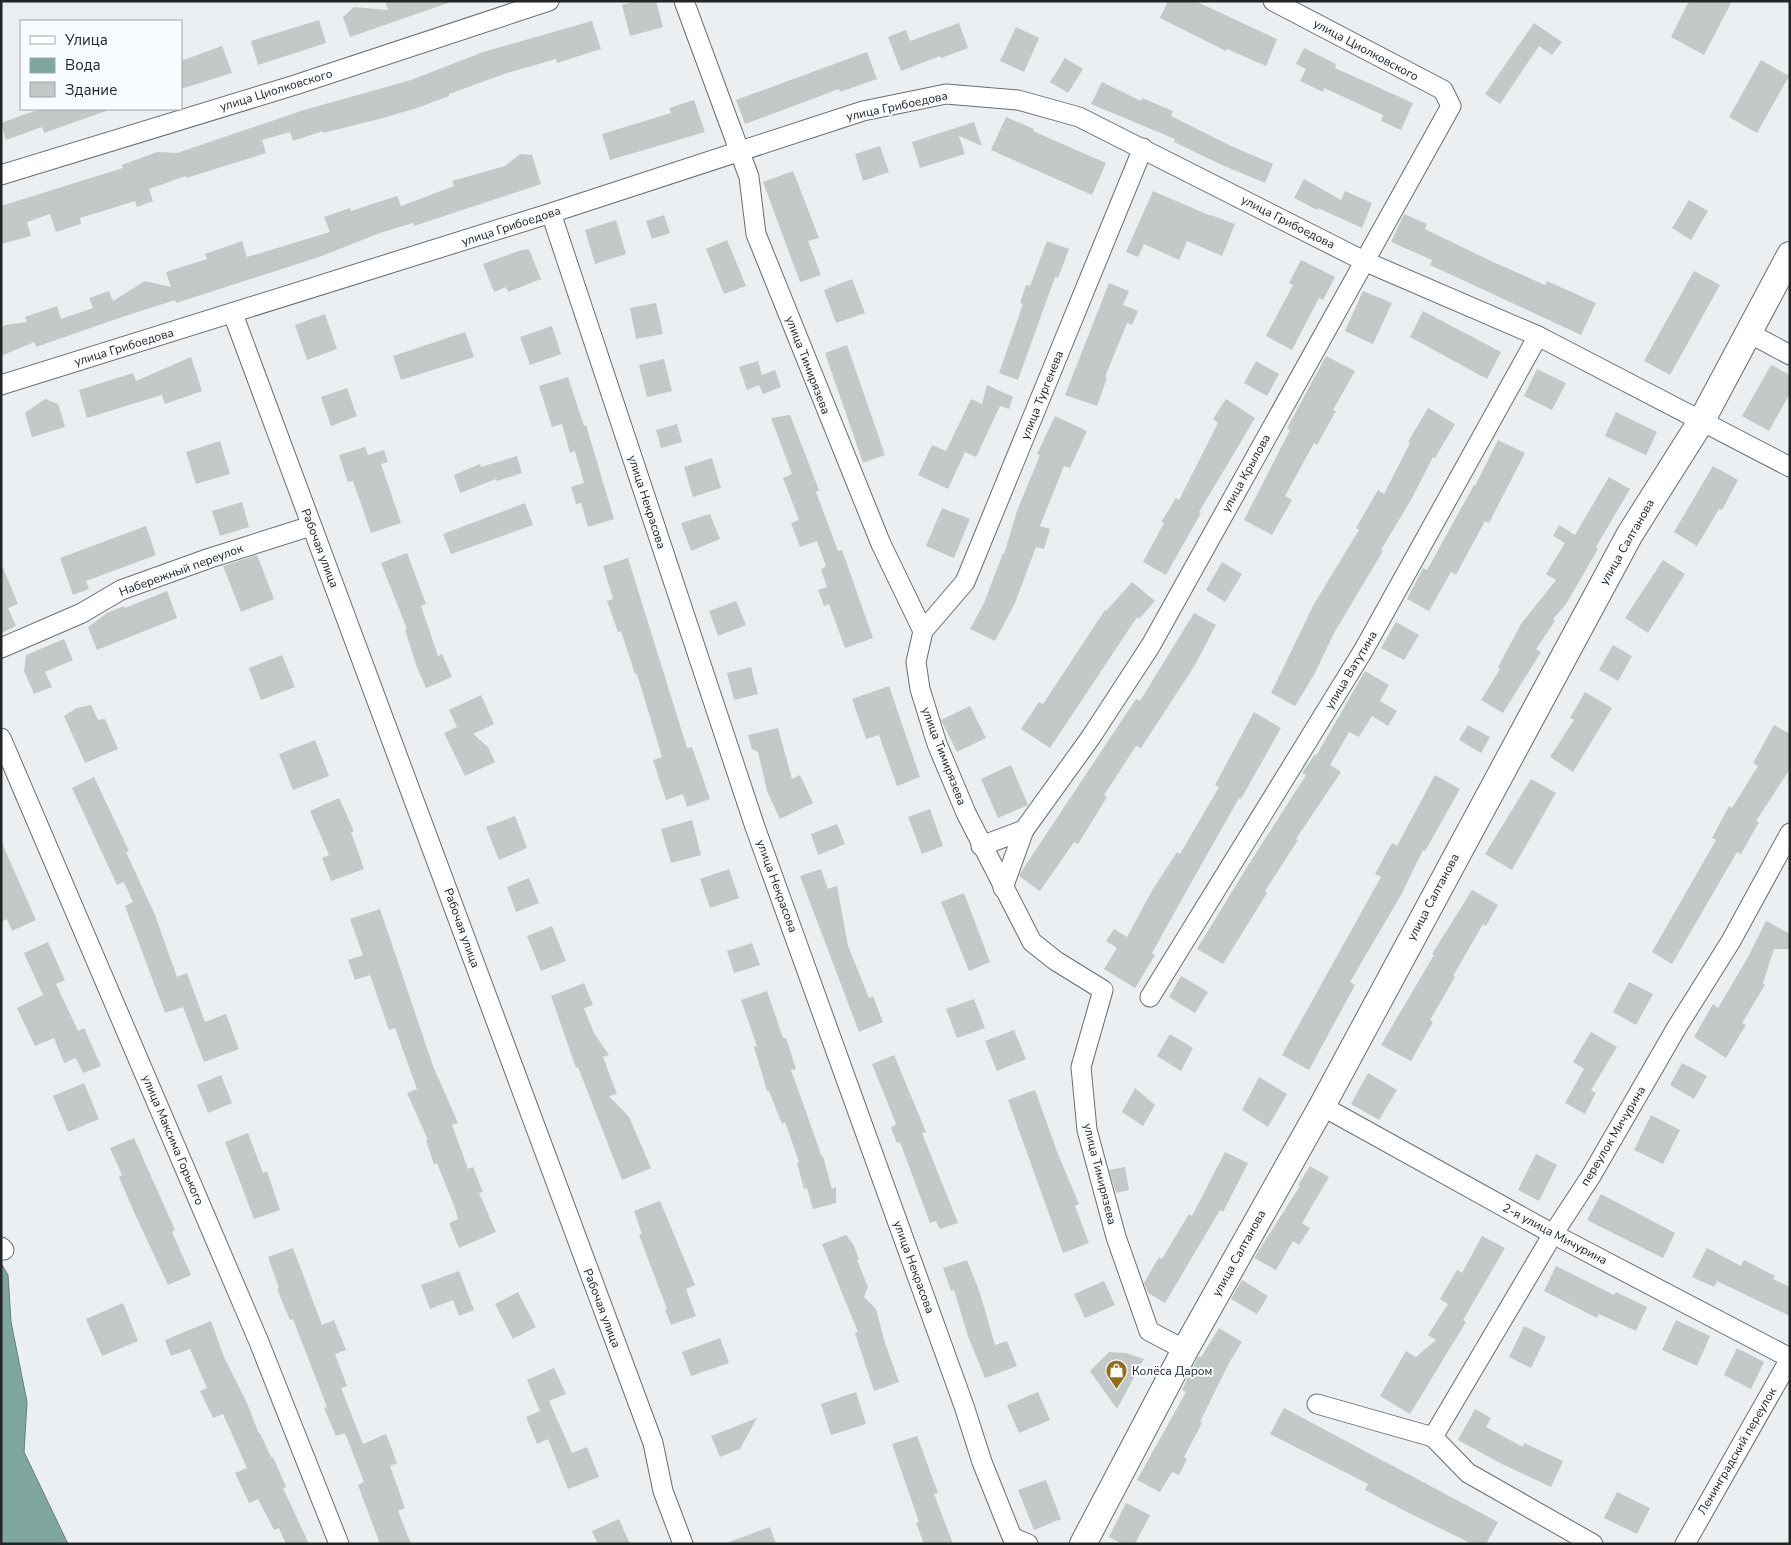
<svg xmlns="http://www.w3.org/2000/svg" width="1791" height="1545" font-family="'Nunito Sans',sans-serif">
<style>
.water{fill:#7fa69f;stroke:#637f7a}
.building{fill:#c3c8c9}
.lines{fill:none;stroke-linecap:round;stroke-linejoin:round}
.street-casing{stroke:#6a6d70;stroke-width:21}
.secondary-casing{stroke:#6a6d70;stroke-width:28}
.street{stroke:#fff;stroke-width:19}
.secondary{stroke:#fff;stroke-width:26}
.labels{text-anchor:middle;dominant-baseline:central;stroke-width:4;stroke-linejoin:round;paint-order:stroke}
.street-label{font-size:12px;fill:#232425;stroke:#f9fcff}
.poi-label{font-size:12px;fill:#232425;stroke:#f9fcff;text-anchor:start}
</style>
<rect width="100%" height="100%" fill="#ebeff2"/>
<polygon class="water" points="1,1263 8,1275 11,1322 27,1402 24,1452 68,1544 1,1544"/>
<g class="building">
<polygon points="385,1 448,1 448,3 350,37 343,17 354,7 388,10"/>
<polygon points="635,1 656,1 663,27 630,36 622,5"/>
<polygon points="1168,1 1195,1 1277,39 1266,66 1227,49 1226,51 1160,18"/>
<polygon points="1689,1 1732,1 1704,55 1671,37"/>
<polygon points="319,20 326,43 258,65 251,41"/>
<polygon points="592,21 601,49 557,63 556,59 507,73 449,94 449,96 417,108 383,118 323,133 323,131 293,141 290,132 262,140 266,153 186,178 186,176 149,189 153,201 137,207 135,201 80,218 81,224 56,232 50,214 27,222 31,236 1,244 1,206 123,168 122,165 157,152 177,153 304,110 411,80 483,52"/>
<polygon points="959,23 968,48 941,58 940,56 901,71 888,37 906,30 910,41"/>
<polygon points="1534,23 1562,42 1552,55 1539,46 1500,104 1485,94"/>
<polygon points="1016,27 1039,38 1024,72 1000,61"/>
<polygon points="222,46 232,73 181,89 181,61"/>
<polygon points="1304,48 1336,64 1335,68 1413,103 1401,130 1381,121 1383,115 1324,88 1323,92 1300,81 1306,69 1296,64"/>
<polygon points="867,52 877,79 840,92 839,89 745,124 736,100"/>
<polygon points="1065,58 1083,69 1068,93 1050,82"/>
<polygon points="1761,60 1789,76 1757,133 1729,117"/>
<polygon points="1102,82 1141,101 1142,98 1173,111 1171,116 1231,146 1273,164 1265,183 1222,165 1174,142 1175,139 1091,104"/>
<polygon points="694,100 705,132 610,160 602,134 671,113 669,108"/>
<polygon points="40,109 106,109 106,111 44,133 42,127 6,140 1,123"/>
<polygon points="1006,117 1034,129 1033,131 1106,163 1092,195 991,150"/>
<polygon points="974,122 982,146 959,136 965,154 920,168 912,142"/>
<polygon points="880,146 889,172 863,181 855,154"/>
<polygon points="520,154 532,155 541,184 414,226 413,223 380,233 319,257 176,303 175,300 119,318 36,347 34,342 1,356 1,328 5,325 27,322 25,317 57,306 61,319 93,308 89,298 109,291 113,301 145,281 171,287 166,272 207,259 205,254 242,241 247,257 330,232 324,217 350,208 351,211 397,196 401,206 454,186 452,181 505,166"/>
<polygon points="793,171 819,238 808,241 821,275 800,282 763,182"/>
<polygon points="1304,179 1341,200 1345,191 1372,203 1362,228 1318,208 1317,210 1294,198"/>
<polygon points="1153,191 1211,216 1211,215 1235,224 1222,256 1187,241 1179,260 1144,244 1138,257 1126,252"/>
<polygon points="1689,200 1708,211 1691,240 1672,228"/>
<polygon points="1404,214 1427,224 1425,229 1493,262 1545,285 1547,281 1596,303 1581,335 1430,265 1432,260 1391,242"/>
<polygon points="664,215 670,233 652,239 646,221"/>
<polygon points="616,220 626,254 595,264 585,230"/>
<polygon points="727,240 746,286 724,294 706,249"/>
<polygon points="1047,241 1069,249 1058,278 1055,277 1018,380 999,373 1023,304 1020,303 1026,285 1030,286"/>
<polygon points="529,249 541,279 508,292 506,287 494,292 483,264 518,251"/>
<polygon points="1301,260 1335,277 1323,300 1319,298 1292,350 1266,336 1293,285 1289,283"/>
<polygon points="1694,271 1720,285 1670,375 1644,361"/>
<polygon points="852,279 865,313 836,323 824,290"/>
<polygon points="1109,283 1129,291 1123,305 1138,311 1132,325 1127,323 1105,377 1107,378 1097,406 1065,395"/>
<polygon points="1363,291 1392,303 1373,344 1345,331"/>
<polygon points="656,303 663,334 636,339 630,308"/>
<polygon points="1423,311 1501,352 1487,379 1410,337"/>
<polygon points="325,314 337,349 307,360 295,325"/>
<polygon points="552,326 561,354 530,365 520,337"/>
<polygon points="465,332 474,357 401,380 393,356"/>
<polygon points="847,345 885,455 863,463 825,353"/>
<polygon points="1326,356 1355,371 1333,410 1336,411 1317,445 1314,443 1285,496 1292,500 1272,535 1244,520 1290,430 1287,428"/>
<polygon points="191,357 202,391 165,404 162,395 87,418 79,390 133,373 136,381"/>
<polygon points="664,359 672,391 647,397 639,365"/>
<polygon points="758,361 762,375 775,370 781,387 763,394 759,385 747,390 739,367"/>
<polygon points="1256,361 1279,374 1267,396 1244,383"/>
<polygon points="1771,365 1790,375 1790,393 1769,431 1742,416"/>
<polygon points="1537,369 1566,383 1552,410 1524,396"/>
<polygon points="568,377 584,426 586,425 614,519 588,527 581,503 576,504 571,487 584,483 575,451 570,453 562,424 552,427 539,386"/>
<polygon points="987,385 1013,397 1009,409 1000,406 976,457 965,452 948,489 918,475 932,445 946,451 971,399 982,404"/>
<polygon points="347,388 357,416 331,426 321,397"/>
<polygon points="45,399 58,404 65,427 32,437 25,413"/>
<polygon points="1226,399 1255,418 1199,512 1201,513 1166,575 1143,562 1164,523 1161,522 1176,498 1179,500 1218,423 1213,419"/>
<polygon points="1428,408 1455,424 1435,458 1433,457 1412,498 1381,550 1383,551 1334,633 1315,673 1295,706 1271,693 1314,604 1359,530 1356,528 1378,490 1384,494 1410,443 1408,442"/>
<polygon points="1616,412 1657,432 1646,455 1605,436"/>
<polygon points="790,415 819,490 816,492 838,551 842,550 873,638 845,648 829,604 824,606 818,590 827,587 821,570 826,566 817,541 800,547 791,523 799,520 783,478 792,474 771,418"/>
<polygon points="1055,416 1087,431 1070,468 1064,466 1040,526 1050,529 1044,549 1036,547 1015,603 995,641 970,629 984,603 1003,553 1004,554 1017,511 1040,455 1037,454"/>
<polygon points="677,424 682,442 661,448 656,430"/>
<polygon points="1498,440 1525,453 1489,523 1485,521 1456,575 1451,572 1429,611 1407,599 1423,568 1427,570 1474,485 1475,486"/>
<polygon points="220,441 230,474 196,484 186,452"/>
<polygon points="365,447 368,455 384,450 388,462 381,464 401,523 371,533 353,481 348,482 339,455"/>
<polygon points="517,456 522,473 497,481 496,479 460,493 454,475 480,464 481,467"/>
<polygon points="712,458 721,488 693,497 684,467"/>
<polygon points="1713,466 1738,480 1722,510 1719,509 1697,546 1674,532"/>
<polygon points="1609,477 1630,489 1596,547 1598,549 1566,604 1553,619 1555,621 1536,649 1541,652 1503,713 1481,700 1500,669 1498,667 1521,624 1556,580 1546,574 1565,543 1553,536 1559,525 1575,535"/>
<polygon points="242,502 249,527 220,536 212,511"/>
<polygon points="525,503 533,525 451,554 443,534"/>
<polygon points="942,508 970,519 954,558 926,546"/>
<polygon points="710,514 720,539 691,551 681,523"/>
<polygon points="146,526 156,555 86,581 89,589 73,595 60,558"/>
<polygon points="407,553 426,604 421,606 438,656 442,654 452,677 426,688 416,665 405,629 407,629 381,563"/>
<polygon points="257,555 274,599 241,612 223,566"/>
<polygon points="628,558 687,748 692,747 710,799 687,807 683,794 666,800 653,760 662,757 637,674 635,674 621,631 618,632 607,601 613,599 603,566"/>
<polygon points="1663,560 1685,574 1648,633 1625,618"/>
<polygon points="1222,562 1242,574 1225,602 1206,590"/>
<polygon points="1,563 18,604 8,608 16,626 1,633"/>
<polygon points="1132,582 1155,601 1139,619 1137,617 1050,748 1021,729 1039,702 1043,704 1105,610 1106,611"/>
<polygon points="167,591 177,618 97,650 88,627 107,613 124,606 125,608"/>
<polygon points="736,601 746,625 718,636 709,611"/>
<polygon points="1194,613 1216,625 1195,665 1141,748 1136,746 1104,795 1107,797 1078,844 1074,842 1040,891 1019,876 1021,872 1136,699 1140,701"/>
<polygon points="1396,622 1419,635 1404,660 1381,648"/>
<polygon points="64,639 73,660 45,672 52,687 34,694 24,671 26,655"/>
<polygon points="1613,645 1632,656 1618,681 1599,670"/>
<polygon points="282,655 295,687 261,700 249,668"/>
<polygon points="751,667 758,694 734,700 727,673"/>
<polygon points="1365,671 1389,685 1380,701 1397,711 1388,726 1372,716 1359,737 1349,732 1330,765 1341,772 1296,839 1298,840 1265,891 1267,893 1223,964 1197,949 1247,867 1306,775 1302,773 1315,754 1316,756"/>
<polygon points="889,686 920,777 897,786 879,735 866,739 852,699"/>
<polygon points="1585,692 1612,708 1573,772 1550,757 1574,720 1570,718"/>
<polygon points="481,695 494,724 473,734 488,747 495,762 465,776 444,733 457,727 449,710"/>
<polygon points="91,705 98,720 105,719 118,749 85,763 64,716 77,708"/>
<polygon points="970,706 986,738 957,752 941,720"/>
<polygon points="1254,712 1281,728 1241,799 1239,798 1200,867 1152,953 1155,955 1135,988 1104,969 1117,948 1106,941 1114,929 1127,937 1153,889 1177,852 1180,854 1219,787 1215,785"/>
<polygon points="1468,725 1490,737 1481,753 1459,740"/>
<polygon points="1774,725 1790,734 1790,769 1756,821 1759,822 1741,854 1737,852 1672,964 1652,952 1716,840 1712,838 1729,806 1732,808 1758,766 1753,763"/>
<polygon points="778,728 792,779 800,775 813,803 780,819 767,791 758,752 752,749 748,735"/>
<polygon points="315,740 329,776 293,790 279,754"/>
<polygon points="1011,765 1028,805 998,818 981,779"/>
<polygon points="1435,775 1460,789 1425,851 1423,850 1401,895 1350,982 1355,985 1309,1070 1282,1055 1381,877 1375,874 1392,843 1397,846"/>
<polygon points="94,777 129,851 126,852 155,915 177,977 187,973 205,1022 226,1014 239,1049 204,1062 183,1007 165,1013 125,906 133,902 124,882 117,885 72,788"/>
<polygon points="1531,779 1556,793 1512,870 1485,854"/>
<polygon points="339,798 354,831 351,832 364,869 331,881 322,858 329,855 310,811"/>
<polygon points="930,809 943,846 922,854 908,817"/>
<polygon points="515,816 527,848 499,860 486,827"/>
<polygon points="692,820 701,855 671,863 661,829"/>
<polygon points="837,824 845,844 818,855 811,834"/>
<polygon points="1,841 36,920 12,931 7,919 1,922"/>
<polygon points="729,869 739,898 710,908 700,879"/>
<polygon points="821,869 828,889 837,886 848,946 869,998 873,996 883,1022 859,1032 800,876"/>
<polygon points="529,878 539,903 516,912 507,887"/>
<polygon points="1472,890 1498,905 1486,926 1483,924 1453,976 1455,977 1430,1020 1433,1022 1411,1061 1381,1045 1434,955 1432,954"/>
<polygon points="964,893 990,962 969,971 941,902"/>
<polygon points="380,909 433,1066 458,1123 452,1125 468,1169 473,1167 483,1192 479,1193 496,1232 459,1248 449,1223 458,1219 455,1208 437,1163 434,1164 426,1141 428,1140 407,1093 417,1089 395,1028 389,1030 370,975 355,980 348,960 363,955 350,919"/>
<polygon points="1766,921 1790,934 1790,949 1774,949 1763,983 1765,985 1742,1023 1746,1025 1726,1058 1694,1037 1713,1004 1718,1008 1748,957"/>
<polygon points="552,926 566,961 541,971 527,936"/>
<polygon points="48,942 65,980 56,984 78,1031 84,1028 101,1066 83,1073 76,1058 64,1063 54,1038 35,1046 17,1008 43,995 24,953"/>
<polygon points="752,943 760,965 734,973 727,951"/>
<polygon points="1181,976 1208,992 1195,1013 1169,997"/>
<polygon points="1629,982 1653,994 1636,1025 1613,1012"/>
<polygon points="584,983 593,1005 584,1008 594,1033 609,1055 603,1057 617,1094 609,1096 629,1117 651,1168 622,1180 578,1067 576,1068 551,996"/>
<polygon points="767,991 783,1038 786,1038 796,1069 791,1070 822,1157 823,1156 832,1189 836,1187 836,1203 813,1209 807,1188 804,1189 797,1163 799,1162 785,1122 782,1124 769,1091 767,1091 754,1047 757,1046 741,1000"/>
<polygon points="974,999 985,1028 957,1038 946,1009"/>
<polygon points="1014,1030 1026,1059 997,1071 985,1041"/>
<polygon points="1591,1032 1617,1047 1591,1090 1596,1093 1585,1114 1565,1103 1584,1069 1573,1062"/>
<polygon points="1170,1034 1193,1048 1181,1071 1157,1056"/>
<polygon points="894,1055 926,1132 922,1133 958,1223 940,1229 936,1221 930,1223 900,1142 897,1143 891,1128 896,1124 872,1064"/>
<polygon points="1682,1063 1707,1076 1694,1099 1670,1085"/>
<polygon points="1368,1073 1397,1090 1379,1120 1351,1104"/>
<polygon points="221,1075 232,1103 208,1113 197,1085"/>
<polygon points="1259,1077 1287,1094 1268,1127 1242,1110"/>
<polygon points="84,1083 99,1119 68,1132 53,1096"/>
<polygon points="1135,1088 1155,1105 1143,1126 1122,1112"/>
<polygon points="1035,1090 1058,1154 1079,1204 1075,1206 1089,1243 1063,1253 1008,1100"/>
<polygon points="1651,1115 1680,1130 1663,1164 1634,1150"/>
<polygon points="248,1133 263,1173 267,1171 280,1210 254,1219 225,1142"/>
<polygon points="134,1138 175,1230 172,1232 191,1275 168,1285 134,1212 119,1177 122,1175 110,1148"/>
<polygon points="1225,1152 1248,1163 1223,1212 1220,1210 1165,1303 1148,1293 1144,1283 1159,1257 1162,1259 1189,1214 1192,1216"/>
<polygon points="1536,1154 1557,1165 1539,1201 1518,1190"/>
<polygon points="1310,1166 1329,1177 1302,1223 1310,1228 1299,1245 1293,1241 1276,1270 1254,1258 1300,1186 1298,1185"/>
<polygon points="1125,1167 1129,1190 1116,1193 1109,1170"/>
<polygon points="1601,1194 1675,1233 1663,1258 1587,1220"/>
<polygon points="660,1201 695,1285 686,1289 696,1316 671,1325 665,1309 667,1309 639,1235 642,1234 634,1211"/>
<polygon points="846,1235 853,1244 859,1259 857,1260 868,1287 864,1297 876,1309 885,1343 899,1382 874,1391 855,1333 858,1332 822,1244"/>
<polygon points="1482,1236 1505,1248 1463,1320 1466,1322 1410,1414 1380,1396 1406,1351 1416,1357 1436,1340 1428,1335 1448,1304 1440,1299 1457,1270 1462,1273"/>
<polygon points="293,1248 322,1325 334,1320 346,1350 335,1354 347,1386 341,1388 363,1444 386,1434 397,1463 390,1466 405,1508 398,1511 411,1544 380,1544 358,1485 364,1482 345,1433 336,1436 324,1408 327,1407 293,1319 290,1320 277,1289 279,1288 268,1257"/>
<polygon points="1707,1248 1741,1266 1744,1260 1775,1276 1773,1279 1790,1287 1790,1316 1717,1281 1714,1287 1692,1277"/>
<polygon points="967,1260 979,1290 995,1345 1007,1341 1017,1366 985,1378 968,1336 954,1290 951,1291 943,1268"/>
<polygon points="1556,1266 1614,1295 1616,1292 1647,1307 1636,1331 1599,1314 1597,1318 1544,1291"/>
<polygon points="459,1271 474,1310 459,1316 453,1300 430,1309 421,1285"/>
<polygon points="1242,1280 1268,1296 1257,1314 1231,1299"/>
<polygon points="1104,1281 1115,1305 1085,1318 1074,1294"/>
<polygon points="518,1292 536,1327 513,1339 495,1304"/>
<polygon points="123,1303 138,1341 102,1356 86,1319"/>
<polygon points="1676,1320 1710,1336 1697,1366 1662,1350"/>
<polygon points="211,1321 224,1357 247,1403 259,1434 260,1433 271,1457 273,1457 286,1487 283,1488 309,1544 286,1544 279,1528 274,1530 258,1499 249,1503 235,1473 247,1468 223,1414 213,1418 200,1391 207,1388 190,1349 171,1356 165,1340"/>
<polygon points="1524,1326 1546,1337 1531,1368 1509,1357"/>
<polygon points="1219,1328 1242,1342 1229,1363 1200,1422 1202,1423 1184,1457 1187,1459 1179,1475 1172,1472 1160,1492 1137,1480 1186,1392 1182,1390 1198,1357 1201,1357"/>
<polygon points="720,1338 729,1363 691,1376 682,1352"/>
<polygon points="1737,1348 1764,1362 1751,1389 1724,1375"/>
<polygon points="1109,1352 1126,1353 1144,1359 1117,1409 1090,1371"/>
<polygon points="554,1368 566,1394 549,1401 572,1453 587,1447 599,1477 568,1489 548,1439 537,1444 526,1417 540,1411 527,1380"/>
<polygon points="856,1392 866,1424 831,1435 821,1404"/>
<polygon points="1038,1392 1050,1420 1019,1433 1007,1405"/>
<polygon points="1284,1408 1498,1522 1486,1544 1472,1544 1407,1512 1365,1490 1368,1484 1270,1434"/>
<polygon points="1475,1409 1491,1418 1486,1427 1523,1447 1524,1443 1563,1461 1551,1487 1502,1464 1458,1440"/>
<polygon points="757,1418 740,1449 720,1457 711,1436"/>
<polygon points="917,1436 938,1493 934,1494 953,1544 924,1544 916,1523 919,1522 892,1444"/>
<polygon points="1046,1480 1061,1519 1034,1530 1018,1490"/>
<polygon points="1617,1492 1650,1508 1637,1534 1604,1518"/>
<polygon points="1126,1503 1150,1515 1135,1544 1122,1544 1109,1537"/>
<polygon points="619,1519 630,1544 598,1544 592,1531"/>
<polygon points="770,1527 776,1544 729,1544 729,1542"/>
</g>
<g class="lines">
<defs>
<g id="street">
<polyline points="684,1 749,177 756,234 881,544 923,631 916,662 920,689 937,744 966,813 1032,942 1056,961 1103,990 1081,1067 1087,1130 1116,1237 1149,1331 1185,1350"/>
<polyline points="1,175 295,85 549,1"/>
<polyline points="551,213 755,827 964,1406 982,1462 1012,1537 1028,1544"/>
<polyline points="233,314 653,1443 663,1491 683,1544"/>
<polyline points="1749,333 1790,355"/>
<polyline points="1,385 551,213 863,111 946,94 1018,100 1079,117 1364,261 1538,336 1790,467"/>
<polyline points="923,631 965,582 1143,148"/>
<polyline points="1,648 82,613 121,590 210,558 311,526"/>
<polyline points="1,738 259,1342 339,1544"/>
<polyline points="981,846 1024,830"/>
<polyline points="1003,888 1024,830 1091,737 1151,645 1451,106 1443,90 1273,1"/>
<polyline points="1150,997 1363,651 1538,336"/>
<polyline points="1322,1106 1553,1234 1790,1358"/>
<polyline points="1,1247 4,1250"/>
<polyline points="1317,1404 1433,1437 1468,1473 1593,1544"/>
<polyline points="1433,1437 1553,1234 1591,1176 1677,1027 1731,941 1790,833"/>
<polyline points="1685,1544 1790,1359"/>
</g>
<polyline id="secondary" points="1083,1544 1185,1350 1322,1106 1630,534 1702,420 1790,255"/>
</defs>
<use href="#street" class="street-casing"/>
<use href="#secondary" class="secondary-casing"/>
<use href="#street" class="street"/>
<use href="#secondary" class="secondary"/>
</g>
<defs>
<symbol id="shop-pin" viewBox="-11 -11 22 30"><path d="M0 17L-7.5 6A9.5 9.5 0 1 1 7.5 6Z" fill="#916f16" stroke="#f9fcff"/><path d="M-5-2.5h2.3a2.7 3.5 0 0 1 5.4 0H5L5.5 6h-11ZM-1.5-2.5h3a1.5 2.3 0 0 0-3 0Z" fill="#fff"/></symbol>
</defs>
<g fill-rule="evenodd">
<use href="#shop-pin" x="1104" y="1358" width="25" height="34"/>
</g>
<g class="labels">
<g class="street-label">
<text transform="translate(1366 50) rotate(28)">улица Циолковского</text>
<text transform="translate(276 90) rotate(-17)">улица Циолковского</text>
<text transform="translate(897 106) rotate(-12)">улица Грибоедова</text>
<text transform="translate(1288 222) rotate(27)">улица Грибоедова</text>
<text transform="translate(511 226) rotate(-18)">улица Грибоедова</text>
<text transform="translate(124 347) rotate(-17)">улица Грибоедова</text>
<text transform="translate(808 365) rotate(69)">улица Тимирязева</text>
<text transform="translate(1042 395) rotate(-68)">улица Тургенева</text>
<text transform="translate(1246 473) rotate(-61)">улица Крылова</text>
<text transform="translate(647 502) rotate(72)">улица Некрасова</text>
<text transform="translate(1627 542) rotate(-60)">улица Салтанова</text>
<text transform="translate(320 548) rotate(69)">Рабочая улица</text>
<text transform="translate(181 570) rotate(-20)">Набережный переулок</text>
<text transform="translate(1351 670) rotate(-59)">улица Ватутина</text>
<text transform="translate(944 756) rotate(69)">улица Тимирязева</text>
<text transform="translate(777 886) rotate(70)">улица Некрасова</text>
<text transform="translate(1433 897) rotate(-62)">улица Салтанова</text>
<text transform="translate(462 928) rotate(70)">Рабочая улица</text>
<text transform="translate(1613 1136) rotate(-59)">переулок Мичурина</text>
<text transform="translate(173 1140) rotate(67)">улица Максима Горького</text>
<text transform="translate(1100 1174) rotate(76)">улица Тимирязева</text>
<text transform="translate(1555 1234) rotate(28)">2-я улица Мичурина</text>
<text transform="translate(1239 1253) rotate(-61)">улица Салтанова</text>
<text transform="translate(914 1267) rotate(70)">улица Некрасова</text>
<text transform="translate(602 1308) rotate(69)">Рабочая улица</text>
<text transform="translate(1737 1451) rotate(-60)">Ленинградский переулок</text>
</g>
<g class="poi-label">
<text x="1132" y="1371">Колёса Даром</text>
</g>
</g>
<rect width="1791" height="1545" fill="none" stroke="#232425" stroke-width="5"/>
<rect x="20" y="20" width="162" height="90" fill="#f9fcff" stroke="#a3a6a8"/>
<rect x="30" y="36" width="25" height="8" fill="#ffffff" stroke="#a3a6a8"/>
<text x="65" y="45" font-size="15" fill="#232425">Улица</text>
<rect x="30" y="58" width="25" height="15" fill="#7fa69f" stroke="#a3a6a8"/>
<text x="65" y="70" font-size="15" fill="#232425">Вода</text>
<rect x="30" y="82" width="25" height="15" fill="#c3c8c9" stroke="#a3a6a8"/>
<text x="65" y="95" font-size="15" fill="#232425">Здание</text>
</svg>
